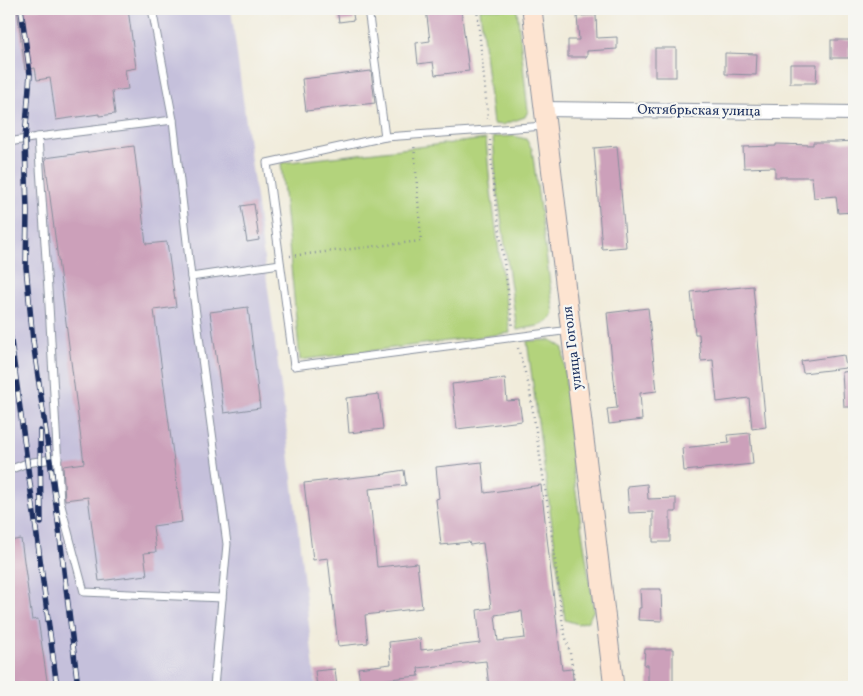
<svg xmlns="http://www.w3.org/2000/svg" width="863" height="696" font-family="Vollkorn,serif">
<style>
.industrial{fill:#c5c0db}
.green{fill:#b3d37b;stroke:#67816c}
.building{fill:#cca0ba;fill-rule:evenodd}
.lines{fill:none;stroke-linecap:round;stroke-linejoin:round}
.lane-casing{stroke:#868e9c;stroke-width:9}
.street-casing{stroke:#868e9c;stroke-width:16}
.secondary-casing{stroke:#868e9c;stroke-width:21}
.path{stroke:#868e9c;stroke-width:2.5;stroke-dasharray:1 4;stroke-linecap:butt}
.lane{stroke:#fff;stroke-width:7}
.street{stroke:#fff;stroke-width:14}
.secondary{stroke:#fde4d1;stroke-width:19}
.rail-casing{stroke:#1b2f5e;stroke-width:5.5}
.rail{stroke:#f6f6f2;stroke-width:4;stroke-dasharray:11;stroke-linecap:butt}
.labels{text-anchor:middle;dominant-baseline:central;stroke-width:4.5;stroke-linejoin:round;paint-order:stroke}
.street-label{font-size:14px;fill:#1b2f5e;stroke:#f6f6f2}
</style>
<rect width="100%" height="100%" fill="#f6f6f2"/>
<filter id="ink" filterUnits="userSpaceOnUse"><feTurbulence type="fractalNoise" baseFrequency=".02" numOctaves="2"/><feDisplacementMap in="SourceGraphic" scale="10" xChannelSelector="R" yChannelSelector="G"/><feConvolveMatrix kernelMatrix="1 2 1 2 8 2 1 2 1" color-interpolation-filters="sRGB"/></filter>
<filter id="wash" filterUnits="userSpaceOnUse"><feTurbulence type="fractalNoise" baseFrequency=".0096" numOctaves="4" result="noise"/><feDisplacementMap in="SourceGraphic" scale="20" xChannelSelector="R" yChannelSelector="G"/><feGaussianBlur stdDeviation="1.12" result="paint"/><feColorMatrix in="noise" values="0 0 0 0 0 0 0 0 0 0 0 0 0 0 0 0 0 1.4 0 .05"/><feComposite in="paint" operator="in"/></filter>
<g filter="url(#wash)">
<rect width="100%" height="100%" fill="#f1ecdb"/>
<polygon class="industrial" points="9,9 231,9 286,425 316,687 9,687"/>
<g class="green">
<polygon points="480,9 517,9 528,111 525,117 502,125 493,124"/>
<polygon points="514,136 526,139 532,149 554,314 549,321 538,326 517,330 496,182 493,137"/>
<polygon points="486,139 490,184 510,333 300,360 281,163"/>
<polygon points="551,340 563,348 573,472 594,610 588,621 578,624 565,620 527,341"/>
</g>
<g id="blocks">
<g class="building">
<polygon points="17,9 128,9 136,68 125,70 128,89 112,91 115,114 99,116 99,114 56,120 50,78 37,80 35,68 25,70"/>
<polygon points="337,9 352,9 354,20 339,22"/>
<polygon points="426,9 461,9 469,71 435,75 433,62 418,64 416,43 430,41"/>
<polygon points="596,15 597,38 617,37 617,49 587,51 587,57 568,57 568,40 579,40 577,16"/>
<rect x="831" y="40" width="18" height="18"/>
<rect x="655" y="48" width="21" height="29"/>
<polygon points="725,53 757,54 756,75 725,74"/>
<polygon points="790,64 817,64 816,83 790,83"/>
<polygon points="371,71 375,103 306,111 302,79"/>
<polygon points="854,141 854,212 838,213 836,196 814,198 812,177 775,177 775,167 744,168 743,147 776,146 776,144 813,145 813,142 836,142"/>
<polygon points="134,146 146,244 167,242 176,307 154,310 182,522 153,526 156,552 144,553 147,575 99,581 88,497 65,500 63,466 84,463 45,158"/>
<polygon points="617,146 626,247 602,249 594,148"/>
<polygon points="254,204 259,240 247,242 241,206"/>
<polygon points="753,286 766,427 752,429 749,398 717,402 713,360 701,361 699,334 695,334 691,292"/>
<polygon points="248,307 260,408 224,413 210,312"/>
<polygon points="648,308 657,391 640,393 642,420 609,424 607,409 617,408 607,313"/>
<polygon points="844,355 846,368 803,373 801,361"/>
<polygon points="854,371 854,407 844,407 842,372"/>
<polygon points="505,378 507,401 519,400 522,421 457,429 452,384"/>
<polygon points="379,394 383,429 349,433 346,398"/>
<polygon points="750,433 753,464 684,471 682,448 729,443 728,435"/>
<path d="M482,462L485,493L541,485L562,670L572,669L574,687H489L486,661L418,668L419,676L360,682L358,668L391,664L389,642L420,638L421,650L480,643L477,610L491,608L483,543L470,545L469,542L441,545L436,499L439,498L436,467ZM522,611L525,638L498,641L495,615Z"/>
<polygon points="404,470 406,485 369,489 377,567 417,563 422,608 365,615 368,643 338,646 328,558 313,560 304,483 386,474 386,473"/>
<polygon points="647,484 648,499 676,498 676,512 670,512 670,542 653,542 653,512 629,513 627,486"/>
<polygon points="21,539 32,620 38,619 48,687 9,687 9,541"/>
<polygon points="640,589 661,589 662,621 638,620 639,608 641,608"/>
<polygon points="645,649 673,649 673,687 648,687 648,665 644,665"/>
<polygon points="335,669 337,687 317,687 315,671"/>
</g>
</g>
</g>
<g filter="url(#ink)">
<use href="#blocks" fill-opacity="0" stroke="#868e9c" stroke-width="1"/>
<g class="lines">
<defs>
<g id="lane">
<polyline points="152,9 173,120 191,277"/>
<polyline points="368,9 385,137 545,126"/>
<polyline points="38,137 49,305 60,502 84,592 222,598"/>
<polyline points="385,137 267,163 294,366 570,330"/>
<polyline points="9,142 38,137 173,120"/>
<polyline points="9,470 27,463 58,458"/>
<polyline points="214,687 227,544 191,277 280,264"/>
</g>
<polyline id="street" points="543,109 854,113"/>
<polyline id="secondary" points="532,9 614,687"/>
</defs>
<use href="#lane" class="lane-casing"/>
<use href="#street" class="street-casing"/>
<use href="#secondary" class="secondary-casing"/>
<g class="path">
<polyline points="477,9 488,119"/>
<polyline points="490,140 493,182 513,328"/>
<polyline points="290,256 421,241 414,144"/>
<polyline points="518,348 529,386 551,527 563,627 570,653 575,687"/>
</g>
<use href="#lane" class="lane"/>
<use href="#street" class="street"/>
<use href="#secondary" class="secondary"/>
<defs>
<g id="rail">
<polyline points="21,9 30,74 25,139 27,212 26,267 33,341 55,496 78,687"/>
<polyline points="9,326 57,687"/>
<polyline points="40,431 41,523"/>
</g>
</defs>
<use href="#rail" class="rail-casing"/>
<use href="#rail" class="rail"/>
</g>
</g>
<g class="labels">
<g class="street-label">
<text transform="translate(699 111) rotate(1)">Октябрьская улица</text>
<text transform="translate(573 348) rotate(-97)">улица Гоголя</text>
</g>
</g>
<rect width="863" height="696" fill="none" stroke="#f6f6f2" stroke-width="30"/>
</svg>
